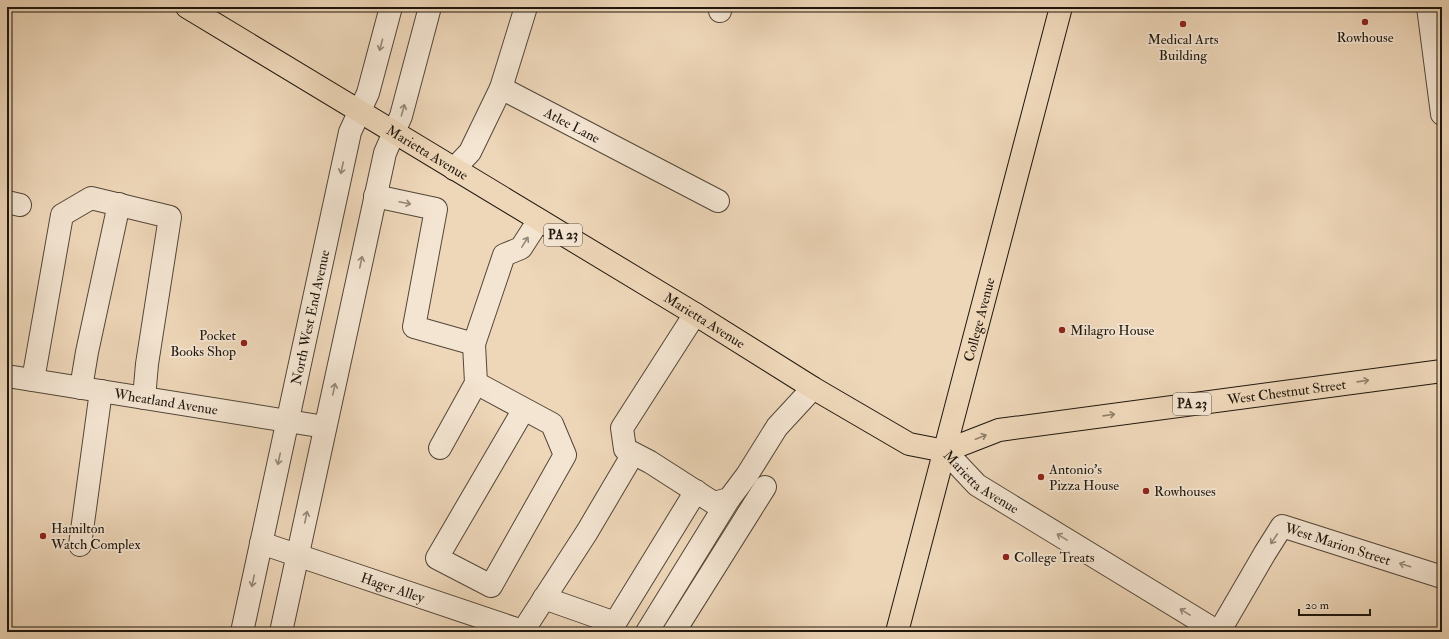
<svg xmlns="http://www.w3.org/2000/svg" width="1449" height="639" font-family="'IM FELL Double Pica',serif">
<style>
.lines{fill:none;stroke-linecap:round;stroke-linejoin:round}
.minor-casing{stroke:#524638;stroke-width:24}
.major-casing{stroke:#1e160d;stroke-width:24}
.minor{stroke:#f4e5d2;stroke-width:22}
.major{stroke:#eed7b9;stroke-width:22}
.oneway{stroke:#948879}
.oneway2{stroke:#90806c}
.poi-dot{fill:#8f2418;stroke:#f4e5d2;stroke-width:1.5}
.labels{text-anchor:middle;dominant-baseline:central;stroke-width:3.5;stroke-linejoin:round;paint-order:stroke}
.shield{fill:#f4e5d2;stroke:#5e5448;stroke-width:1}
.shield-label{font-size:13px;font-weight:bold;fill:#1e160d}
.poi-label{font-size:14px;fill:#1e160d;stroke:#f4e5d2;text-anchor:start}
.street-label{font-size:14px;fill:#1e160d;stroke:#f4e5d2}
</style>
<rect width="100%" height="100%" fill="#eed7b9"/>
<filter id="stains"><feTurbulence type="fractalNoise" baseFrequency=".005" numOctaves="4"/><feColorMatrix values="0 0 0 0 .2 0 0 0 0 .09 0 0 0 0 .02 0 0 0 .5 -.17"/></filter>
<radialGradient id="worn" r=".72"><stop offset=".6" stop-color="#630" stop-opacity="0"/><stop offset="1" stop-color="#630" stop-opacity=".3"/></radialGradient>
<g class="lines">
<defs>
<g id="minor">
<path id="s1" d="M526,7L501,88L718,201"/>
<polyline points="1428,7 1442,114"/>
<polyline points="720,11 721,7"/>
<polyline points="454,169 470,152 501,88"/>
<polyline points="375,196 436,209 414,327 474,344 504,255 521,248 539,220"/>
<polyline points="7,202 20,205"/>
<polyline points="695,314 622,428 625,449 650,462 714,503 729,499 747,475 777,427 813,388"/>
<path id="s2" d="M7,376L325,427"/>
<polyline points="33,380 62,215 91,198 170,217 147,364 144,398"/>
<polyline points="476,383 552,424 565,455 491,586 437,558 524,409"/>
<polyline points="81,388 87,352 119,204"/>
<polyline points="440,448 476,383 474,344"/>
<path id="s3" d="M945,451L977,485L1218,632"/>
<path id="s4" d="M261,543L525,632"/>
<polyline points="80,545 101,391"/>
<polyline points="544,598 615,623 696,491"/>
<polyline points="523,631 587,532 633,454"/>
<path id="s5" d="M242,632L350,132L368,93L391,7"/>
<polyline points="281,632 385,153 401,116 430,7"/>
<polyline points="647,632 729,499"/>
<polyline points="674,632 765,487"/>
<path id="s6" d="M1219,632L1265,553L1282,526L1442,577"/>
</g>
<g id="major">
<path id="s7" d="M187,7L695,314L813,388L909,444L945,451"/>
<path id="s8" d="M945,451L999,430L1442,371"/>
<path id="s9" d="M897,632L1061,7"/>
</g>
</defs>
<use href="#minor" class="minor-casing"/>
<use href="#major" class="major-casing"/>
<use href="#minor" class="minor"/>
<use href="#major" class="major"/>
</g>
<defs><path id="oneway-shaft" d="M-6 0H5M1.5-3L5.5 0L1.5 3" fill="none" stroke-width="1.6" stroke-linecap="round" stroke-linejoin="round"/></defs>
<g class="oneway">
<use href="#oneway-shaft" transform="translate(381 45) rotate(105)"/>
<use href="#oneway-shaft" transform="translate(403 110) rotate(-74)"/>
<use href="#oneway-shaft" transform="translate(342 168) rotate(102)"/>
<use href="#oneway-shaft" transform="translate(405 203) rotate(12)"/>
<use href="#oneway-shaft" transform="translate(525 242) rotate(-58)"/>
<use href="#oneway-shaft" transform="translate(361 262) rotate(-78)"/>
<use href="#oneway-shaft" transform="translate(334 389) rotate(-78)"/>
<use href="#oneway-shaft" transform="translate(279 459) rotate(102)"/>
<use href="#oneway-shaft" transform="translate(306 517) rotate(-78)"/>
<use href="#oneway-shaft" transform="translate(1062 537) rotate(-149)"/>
<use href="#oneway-shaft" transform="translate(1274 539) rotate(124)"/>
<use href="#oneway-shaft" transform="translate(1405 565) rotate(-162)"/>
<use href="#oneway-shaft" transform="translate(253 581) rotate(102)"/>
<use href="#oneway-shaft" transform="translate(1185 612) rotate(-149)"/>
</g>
<g class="oneway2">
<use href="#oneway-shaft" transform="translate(1363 381) rotate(-8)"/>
<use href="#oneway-shaft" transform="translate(1109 415) rotate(-8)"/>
<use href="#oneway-shaft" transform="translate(981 437) rotate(-22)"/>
</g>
<g class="poi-dot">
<circle cx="1365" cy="22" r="4"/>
<circle cx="1183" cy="24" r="4"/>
<circle cx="1062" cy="330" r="4"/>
<circle cx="244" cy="343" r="4"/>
<circle cx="1041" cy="477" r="4"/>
<circle cx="1146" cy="491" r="4"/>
<circle cx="43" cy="536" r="4"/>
<circle cx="1006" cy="557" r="4"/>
</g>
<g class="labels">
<g class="shield">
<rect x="544" y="224" width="38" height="22" rx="3"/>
<rect x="1173" y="393" width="38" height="22" rx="3"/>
</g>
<g class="shield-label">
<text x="563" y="235">PA 23</text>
<text x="1192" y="404">PA 23</text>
</g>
<g class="poi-label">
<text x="1365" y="37" text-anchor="middle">Rowhouse</text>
<text x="1183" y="39" text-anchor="middle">Medical Arts<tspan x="1183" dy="16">Building</tspan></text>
<text x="1070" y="330">Milagro House</text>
<text x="236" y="335" text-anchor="end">Pocket<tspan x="236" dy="16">Books Shop</tspan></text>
<text x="1049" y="469">Antonio's<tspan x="1049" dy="16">Pizza House</tspan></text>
<text x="1154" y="491">Rowhouses</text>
<text x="51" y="528">Hamilton<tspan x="51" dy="16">Watch Complex</tspan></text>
<text x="1014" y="557">College Treats</text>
</g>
<g class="street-label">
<text stroke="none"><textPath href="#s1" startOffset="165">Atlee Lane</textPath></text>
<text stroke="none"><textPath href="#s7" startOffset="281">Marietta Avenue</textPath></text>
<text stroke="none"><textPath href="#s5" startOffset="322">North West End Avenue</textPath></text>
<text stroke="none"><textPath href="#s7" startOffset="605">Marietta Avenue</textPath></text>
<text stroke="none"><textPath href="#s9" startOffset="323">College Avenue</textPath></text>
<text stroke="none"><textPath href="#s8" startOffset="348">West Chestnut Street</textPath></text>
<text stroke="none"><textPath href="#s2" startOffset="161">Wheatland Avenue</textPath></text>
<text stroke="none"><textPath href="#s3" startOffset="48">Marietta Avenue</textPath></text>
<text stroke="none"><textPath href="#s6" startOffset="182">West Marion Street</textPath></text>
<text stroke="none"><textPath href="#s4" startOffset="139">Hager Alley</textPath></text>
</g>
</g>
<rect width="1449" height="639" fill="none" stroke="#eed7b9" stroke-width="24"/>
<rect x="8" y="8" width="1433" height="623" fill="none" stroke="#1e160d" stroke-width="2"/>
<rect x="12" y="12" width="1425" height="615" fill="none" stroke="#1e160d"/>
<path d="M1299 609v6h71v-6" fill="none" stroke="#1e160d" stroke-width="2"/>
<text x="1305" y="609" font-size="12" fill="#1e160d" stroke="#f4e5d2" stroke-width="3" paint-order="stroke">20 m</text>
<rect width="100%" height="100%" filter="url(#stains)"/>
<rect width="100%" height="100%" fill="url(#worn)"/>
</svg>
